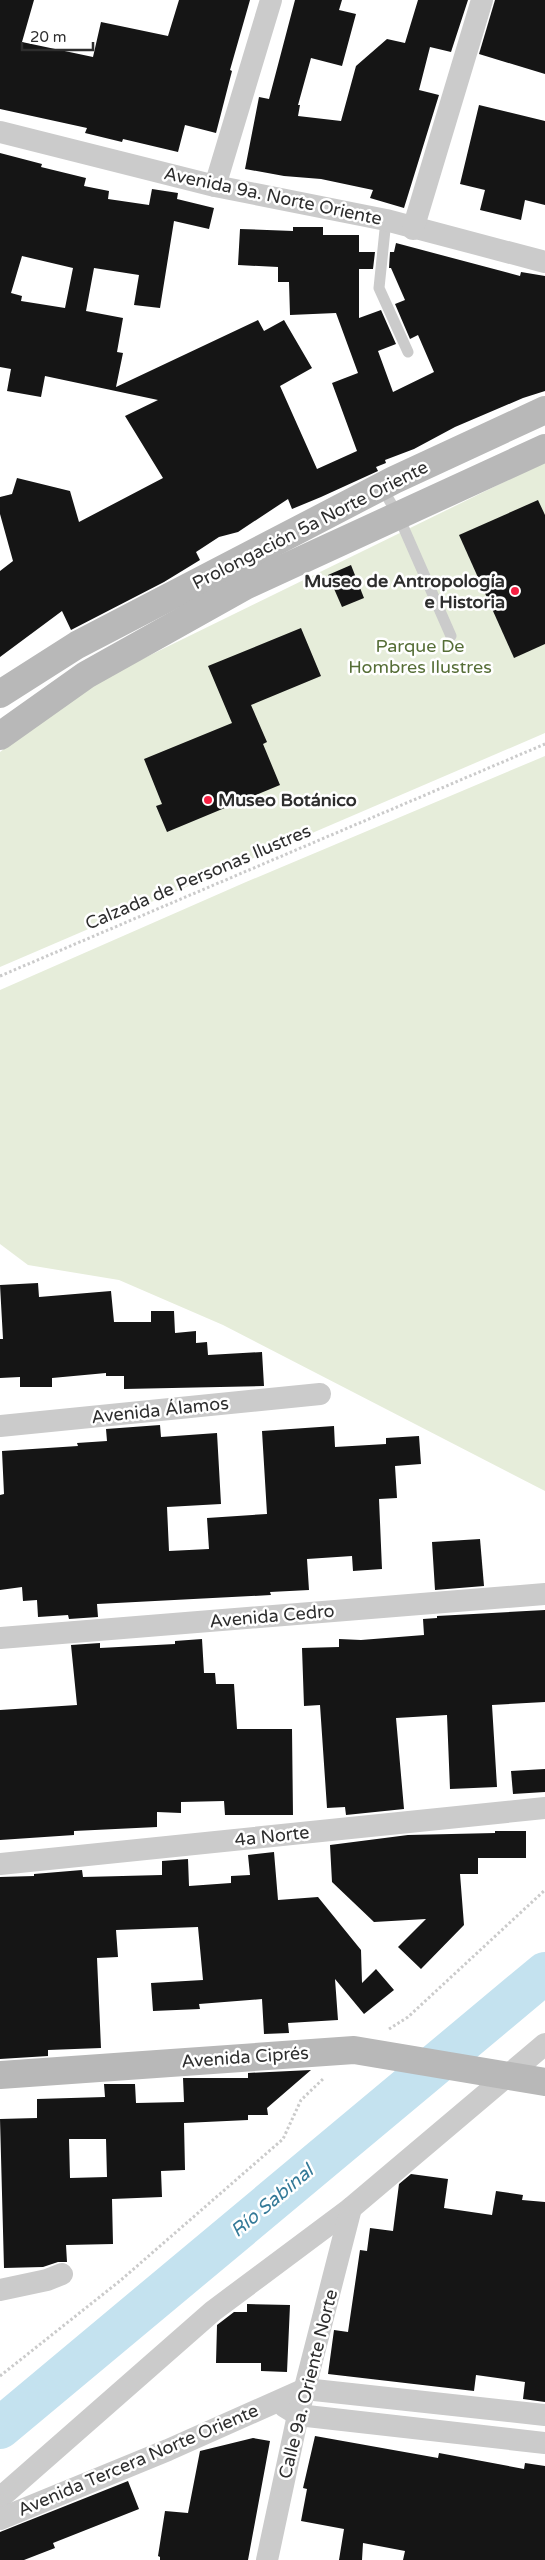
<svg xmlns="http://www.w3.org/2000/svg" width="545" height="2560" font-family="'Varela Round',sans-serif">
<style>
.green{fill:#e6edda}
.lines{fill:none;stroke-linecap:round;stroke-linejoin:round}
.river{stroke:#c4e2ef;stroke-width:42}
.building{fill:#151515;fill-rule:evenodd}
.path{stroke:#cbcbcb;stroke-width:3;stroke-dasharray:2.5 2.5;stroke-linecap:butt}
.lane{stroke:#cbcbcb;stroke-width:11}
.street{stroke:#cbcbcb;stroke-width:22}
.secondary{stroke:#b8b8b8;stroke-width:28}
.poi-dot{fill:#f61f42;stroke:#fff;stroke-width:2}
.labels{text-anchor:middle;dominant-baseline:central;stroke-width:5;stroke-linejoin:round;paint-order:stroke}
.street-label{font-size:18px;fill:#2e2e2e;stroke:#fff}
.poi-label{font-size:18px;font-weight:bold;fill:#2e2e2e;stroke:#fff;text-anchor:end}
.park-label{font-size:18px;fill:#566e37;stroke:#fff}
.water-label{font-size:19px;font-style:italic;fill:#347a98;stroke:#fff}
</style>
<rect width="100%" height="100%" fill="#fff"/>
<g class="green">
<polygon points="545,462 545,733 0,967 0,752 83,688"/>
<polygon points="545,756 545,1491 223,1325 119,1280 28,1265 0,1244 0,990 246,882"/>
</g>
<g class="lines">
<polyline class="river" points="0,2428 545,1973"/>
</g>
<g class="building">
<polygon points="0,0 34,0 22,42 93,57 101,22 168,36 179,0 250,0 230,70 232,71 216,133 185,125 178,152 123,139 122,142 85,133 87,128 0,109"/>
<polygon points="295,0 342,0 339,10 356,14 342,66 311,58 298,105 300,105 298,116 341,121 356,66 387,39 405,43 418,0 468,0 451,52 430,47 419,90 439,95 404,208 370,198 373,190 321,179 284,176 245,169 259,97 269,99"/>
<polygon points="495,0 545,0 545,74 479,54"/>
<polygon points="479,105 545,121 545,205 525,200 521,220 480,210 485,190 460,184"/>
<path d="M0,153L42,164L41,167L86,178L84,186L109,191L108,199L149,205L152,189L178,193L177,199L214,208L209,229L174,221L160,308L134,305L139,275L94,268L86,311L123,318L117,352L123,353L116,387L258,320L264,331L284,320L312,368L280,386L317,469L357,451L332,383L358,373L336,313L290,315L289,282H278V267L238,265L240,229L293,231V227H323V235H359V252H375L373,269H359V318L381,310L396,344L378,351L393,392L434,372L418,335L410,339L395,304L405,300L391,268H389L390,252H394L396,243L520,276L521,272L545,276V391L523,398L455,427L414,449L385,460L386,463L376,467L378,471L321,497L292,509L288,499L238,532L219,537L196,552L200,560L164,582L71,630L62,611L0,657V571L13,561L0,514V497L12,494L17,478L70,491L79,522L163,478L125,416L158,400L45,376L41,397L7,391L11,369L0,367ZM22,256L73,268L65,308L21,301L22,296L11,293Z"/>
<polygon points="538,500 545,515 545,644 514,658 459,535"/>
<polygon points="351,565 364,598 342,607 328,575"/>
<polygon points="301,628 321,676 251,705 267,742 263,744 280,785 167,832 156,806 162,804 144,759 232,723 208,666"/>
<polygon points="38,1283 39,1297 111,1291 114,1322 151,1322 151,1311 174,1311 175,1333 196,1331 196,1343 207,1342 208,1355 262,1352 264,1386 124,1389 124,1376 106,1376 106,1373 52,1378 52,1387 20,1387 20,1377 0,1378 0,1339 3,1339 0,1285"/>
<polygon points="160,1425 161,1437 217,1433 221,1504 167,1507 169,1551 209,1549 207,1518 267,1514 262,1431 334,1426 335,1447 386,1444 386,1438 419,1436 421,1464 395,1466 397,1498 379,1499 382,1569 353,1571 352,1556 307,1559 309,1590 270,1592 271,1595 97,1604 98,1617 69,1619 68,1615 38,1617 37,1600 23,1601 22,1587 0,1590 0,1495 4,1494 2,1451 78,1446 77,1443 107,1441 106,1429"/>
<polygon points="480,1539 484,1586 435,1590 432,1542"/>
<polygon points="545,1610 545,1702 492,1705 497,1787 450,1789 447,1715 396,1718 404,1809 346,1815 345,1807 327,1808 320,1705 304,1706 302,1648 339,1647 339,1639 361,1640 424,1635 423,1619 437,1618 437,1616"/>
<polygon points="202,1639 204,1673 215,1673 216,1684 234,1684 237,1729 292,1729 293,1815 225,1815 224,1801 181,1802 181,1813 157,1812 157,1827 74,1831 74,1835 0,1840 0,1710 77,1705 71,1645 100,1643 100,1648 175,1644 175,1641"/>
<polygon points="545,1769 545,1792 513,1794 511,1771"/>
<polygon points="495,1831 526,1831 526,1858 478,1858 478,1874 460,1874 464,1925 421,1969 398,1947 426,1919 374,1922 332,1882 330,1845 408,1835 495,1833"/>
<polygon points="274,1852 278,1900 318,1897 361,1950 362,1983 376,1969 394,1990 364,2014 335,1979 338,2020 288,2023 289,2033 264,2034 262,1999 199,2004 200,2009 153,2011 151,1983 203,1980 198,1927 116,1930 118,1957 97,1958 101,2048 48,2050 48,2056 0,2059 0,1877 34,1876 34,1874 82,1870 83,1877 162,1875 162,1861 188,1859 189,1886 231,1883 231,1876 250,1875 248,1855"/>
<path d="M311,2070L267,2108L268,2115H248V2120L184,2123L185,2170L161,2171L162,2197L112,2199L113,2244L66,2245L67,2262H58L43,2267L4,2268L0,2119L37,2118V2099L105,2097L104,2084H135L136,2103L184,2102L183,2078H248V2073ZM69,2139H106L107,2177L70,2178Z"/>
<polygon points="411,2174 448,2179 444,2208 492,2215 496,2191 523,2195 522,2200 545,2202 545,2402 523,2399 525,2382 476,2375 474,2391 328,2374 334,2330 348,2332 360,2250 367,2251 370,2228 393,2231 399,2184"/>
<polygon points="247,2304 290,2305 287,2372 261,2371 261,2363 216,2363 217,2325 234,2312 247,2312"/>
<polygon points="315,2436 438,2458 439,2453 524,2469 525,2463 545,2466 545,2560 403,2560 405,2551 363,2543 362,2560 339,2560 344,2529 301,2521 307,2489 303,2488"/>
<polygon points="253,2438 270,2441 248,2560 160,2560 160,2557 158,2556 165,2511 188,2513 200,2451"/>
<polygon points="128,2481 139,2509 53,2543 55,2548 24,2560 0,2560 0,2532"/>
</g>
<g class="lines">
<g class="path">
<polyline points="0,976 545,744"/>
<polyline points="389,2029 408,2017 545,1890"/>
<polyline points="0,2376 121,2280 283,2139 301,2100 323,2079"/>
</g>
<g class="lane">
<polyline points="386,220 379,288 408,352"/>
<polyline points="382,488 398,515 451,636"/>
</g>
<g class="street">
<polyline points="0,132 215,186 386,220 545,262"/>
<polyline points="215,186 271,0"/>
<polyline points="413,229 482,0"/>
<polyline points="0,1426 320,1394"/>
<polyline points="0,1638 545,1594"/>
<polyline points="0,1864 545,1808"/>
<polyline points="0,2290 47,2280 62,2274"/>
<polyline points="285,2407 298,2415 545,2443"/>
<polyline points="0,2498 213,2311 351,2208 545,2044"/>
<polyline points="0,2519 168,2450 305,2389 545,2415"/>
<polyline points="267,2560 298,2415 351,2208"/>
</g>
<g class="secondary">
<polyline points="0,694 77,645 394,480 545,410"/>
<polyline points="0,736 86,675 245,586 545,448"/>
<polyline points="0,2075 354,2050 545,2082"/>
</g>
</g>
<g class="poi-dot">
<circle cx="515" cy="591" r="5"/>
<circle cx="208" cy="800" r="5"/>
</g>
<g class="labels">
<g class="street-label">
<text transform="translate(273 196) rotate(12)">Avenida 9a. Norte Oriente</text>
<text transform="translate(310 525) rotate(-27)">Prolongación 5a Norte Oriente</text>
<text transform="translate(198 877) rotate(-23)">Calzada de Personas Ilustres</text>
<text transform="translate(160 1410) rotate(-6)">Avenida Álamos</text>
<text transform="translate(272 1616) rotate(-5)">Avenida Cedro</text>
<text transform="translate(272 1836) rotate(-6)">4a Norte</text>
<text transform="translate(245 2057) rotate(-4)">Avenida Ciprés</text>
<text transform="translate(308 2384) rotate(-76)">Calle 9a. Oriente Norte</text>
<text transform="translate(138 2460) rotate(-23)">Avenida Tercera Norte Oriente</text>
</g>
<g class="poi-label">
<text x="505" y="581">Museo de Antropología<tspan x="505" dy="21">e Historia</tspan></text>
<text x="218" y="800" text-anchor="start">Museo Botánico</text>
</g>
<g class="park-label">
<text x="420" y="646">Parque De<tspan x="420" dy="21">Hombres Ilustres</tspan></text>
</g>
<g class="water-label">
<text transform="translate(272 2201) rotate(-40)">Río Sabinal</text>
</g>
</g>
<path d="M22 42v8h71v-8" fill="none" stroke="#2e2e2e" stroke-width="2.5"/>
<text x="30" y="42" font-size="15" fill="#2e2e2e" stroke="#ffffff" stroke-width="4" paint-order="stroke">20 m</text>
</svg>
